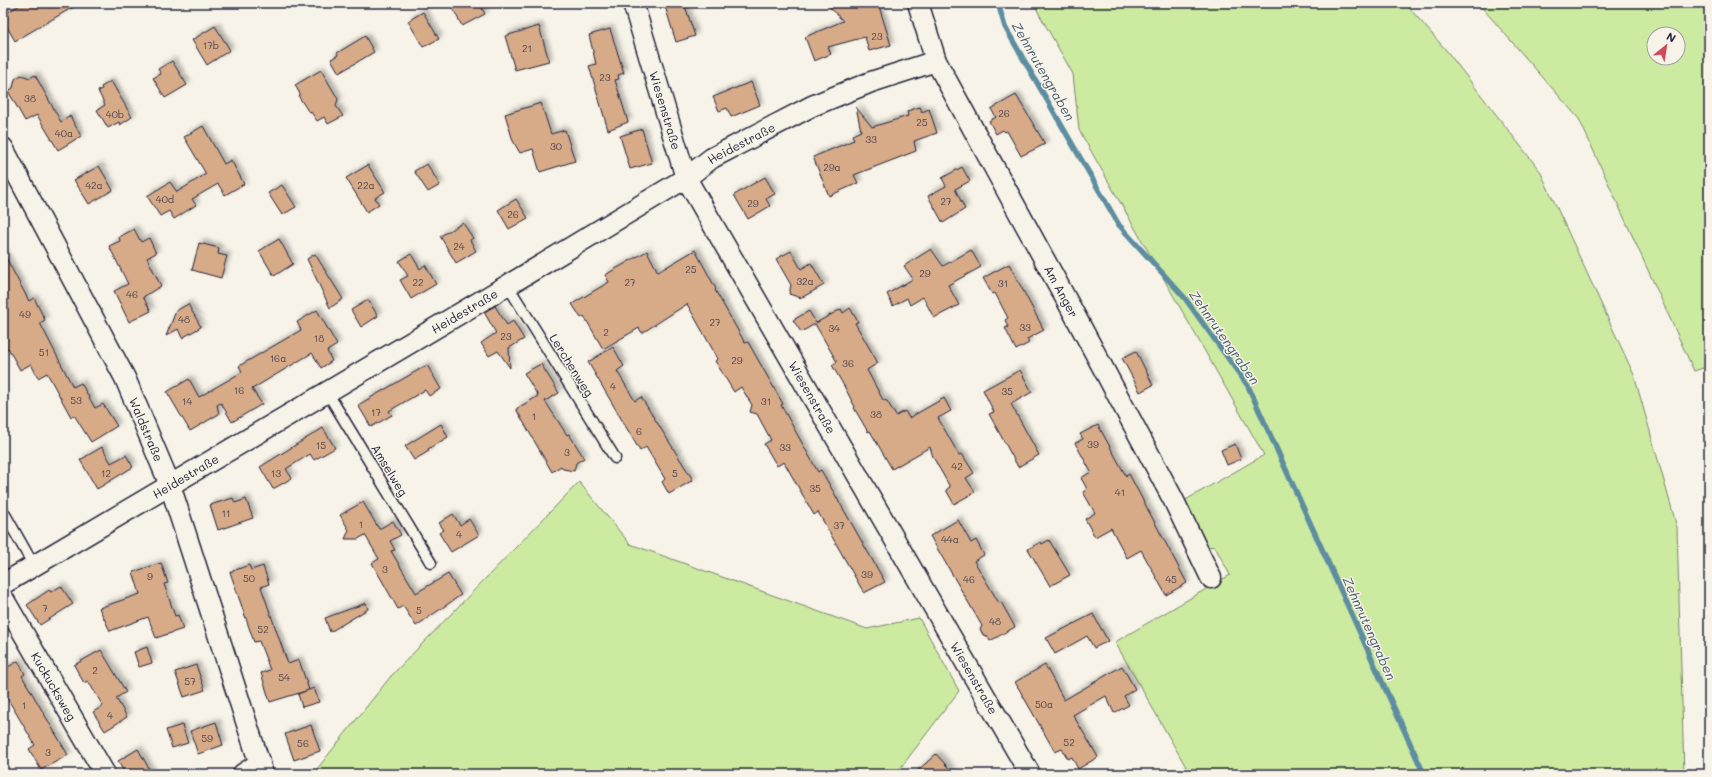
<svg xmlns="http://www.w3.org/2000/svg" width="1712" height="777" font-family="Mali,sans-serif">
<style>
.green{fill:#cdeaa1;stroke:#78866e;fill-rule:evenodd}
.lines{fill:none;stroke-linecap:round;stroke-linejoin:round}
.stream{stroke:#5d8da0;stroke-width:5.5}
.building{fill:#d7aa88;stroke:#22223b;filter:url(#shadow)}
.service-casing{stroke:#22223b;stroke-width:13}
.minor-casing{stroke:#22223b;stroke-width:23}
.service{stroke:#f7f3e8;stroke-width:10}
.minor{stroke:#f7f3e8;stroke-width:20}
.labels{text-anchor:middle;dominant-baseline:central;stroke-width:3;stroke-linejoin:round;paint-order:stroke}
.number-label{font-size:10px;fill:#4f444e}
.street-label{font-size:12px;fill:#22223b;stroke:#f7f3e8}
.water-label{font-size:13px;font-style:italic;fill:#40576d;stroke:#f7f3e8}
</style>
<defs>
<filter id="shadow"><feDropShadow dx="3.5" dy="-3.5" stdDeviation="2" flood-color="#0004"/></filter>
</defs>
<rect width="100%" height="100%" fill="#f7f3e8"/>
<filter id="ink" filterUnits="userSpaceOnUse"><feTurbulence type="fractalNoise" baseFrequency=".025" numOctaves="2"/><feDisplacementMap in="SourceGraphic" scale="8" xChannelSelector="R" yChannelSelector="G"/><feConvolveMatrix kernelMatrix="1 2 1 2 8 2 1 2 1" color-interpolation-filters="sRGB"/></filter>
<g filter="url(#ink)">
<g class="green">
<polygon points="1035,3 1405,3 1446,50 1540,171 1634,375 1677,527 1684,774 1190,774 1115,642 1230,575 1215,547 1205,546 1182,502 1264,455 1079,130 1073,74 1038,12"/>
<path d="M1478,3H1709V366L1694,371L1579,119ZM1654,34H1678V58H1654Z"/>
<polygon points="579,482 630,544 867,629 919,618 959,691 896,774 313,774 391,676"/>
</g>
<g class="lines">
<polyline class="stream" points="998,3 1005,27 1119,225 1184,297 1248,386 1424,774"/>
</g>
<g class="building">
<polygon points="23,3 80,3 15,41 3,20 3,15"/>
<polygon points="450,3 479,3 485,14 462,26"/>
<polygon points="664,3 684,3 695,36 676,42"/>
<polygon points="826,3 878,3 891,45 869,51 865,37 828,47 831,54 814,61 805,37 843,21"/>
<polygon points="423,12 439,39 423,47 408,21"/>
<polygon points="215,26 230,50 207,65 192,40"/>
<polygon points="539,26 549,61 515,70 505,36"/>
<polygon points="610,29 624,73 618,75 619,79 615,80 628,122 608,130 589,66 596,64 589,35"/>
<polygon points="365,36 374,52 339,73 331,59 338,55 337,53"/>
<polygon points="172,61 187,85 165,98 153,78 161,74 158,69"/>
<polygon points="321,70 338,99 336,106 343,116 328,124 324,117 317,121 311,112 308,111 299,97 300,94 295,85"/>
<polygon points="21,75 30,78 35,75 61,122 70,116 81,136 58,150 37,115 25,121 8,91 13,88 15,79"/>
<polygon points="111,81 132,117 120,125 119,122 108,128 97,110 105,105 98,91 102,89 101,87"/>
<polygon points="751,82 760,105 731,117 727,108 719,111 713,97"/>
<polygon points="1016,95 1045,144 1021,156 1007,131 1005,132 1003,130 996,134 989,121 996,117 991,109"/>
<polygon points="541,103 551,134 565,130 575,161 540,172 533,149 520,153 513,141 505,114"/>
<polygon points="856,107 872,127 908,116 907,111 920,107 922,112 929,109 937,133 914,141 916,151 854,175 858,183 829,196 813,157 854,140 852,135 861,131"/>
<polygon points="203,126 224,164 231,160 244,184 225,195 218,184 192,199 196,205 174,219 169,211 160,216 147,196 170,182 177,192 206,174 184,137"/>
<polygon points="642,129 652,163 630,169 620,136"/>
<polygon points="427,164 440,185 428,192 414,171"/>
<polygon points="368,165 385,192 375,198 379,204 367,212 346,178"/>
<polygon points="99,166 113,190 89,204 74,180"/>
<polygon points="962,167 970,181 955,189 965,209 943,223 928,196 946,186 942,178"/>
<polygon points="765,177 775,194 766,199 770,206 748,219 734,195"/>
<polygon points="282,185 296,207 282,215 268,193"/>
<polygon points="516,199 528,218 509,229 498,210"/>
<polygon points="463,223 473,238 470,240 476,251 456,263 440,236"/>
<polygon points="134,229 141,242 149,238 156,253 147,258 161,286 143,297 151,311 129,322 114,291 128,284 109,246 120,241 119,237"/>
<polygon points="279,239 293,264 274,276 259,251"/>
<polygon points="199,243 219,248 218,254 227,256 221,278 192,270"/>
<polygon points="931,249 943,266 971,250 981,267 948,285 959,305 934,318 923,297 910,305 907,298 893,306 887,294 913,279 904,266"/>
<polygon points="695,250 716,289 715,290 745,343 748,342 783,404 781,405 818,472 821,470 885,582 864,593 818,512 814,515 784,462 777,466 764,444 771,440 757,414 750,412 752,405 741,387 734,392 715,361 718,359 687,304 642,333 639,328 603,349 584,316 581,318 572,304 609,282 605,275 647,251 658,272"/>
<polygon points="791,251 801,269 811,263 824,285 801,298 789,294 791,285 776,259"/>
<polygon points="3,252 29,301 34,298 45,320 40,323 73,387 81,383 95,408 103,404 117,426 91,442 74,415 71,417 47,373 38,378 31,364 20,370 8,348 3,351"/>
<polygon points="315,254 343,299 330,308 307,259"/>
<polygon points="411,254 420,269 425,265 436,284 411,299 400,280 408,276 399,261"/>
<polygon points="1009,264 1044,330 1027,339 1029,343 1016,350 1005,328 1008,327 1005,320 1008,318 995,293 992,294 983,278"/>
<polygon points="368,300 378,316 361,327 351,310"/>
<polygon points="188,304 201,327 182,338 178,329 166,336 176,311"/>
<polygon points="495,306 507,325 513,321 524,339 509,348 510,368 498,351 489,356 481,343 496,333 484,312"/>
<polygon points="850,308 858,322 855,323 878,363 867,370 883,400 887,401 896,416 905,411 909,418 944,398 951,411 938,418 959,455 962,454 974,473 966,478 975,492 954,504 946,490 950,487 933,457 930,447 892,469 870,431 868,432 854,408 855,407 844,386 832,365 837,362 815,324 801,332 793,320 809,311 816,323 841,309 843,313"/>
<polygon points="317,310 337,345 327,351 332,361 321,368 312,353 252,389 262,404 232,422 221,403 217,405 219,414 190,431 167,392 189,379 199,397 242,372 239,366 301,330 297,322"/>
<polygon points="613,347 624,366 617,371 635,401 641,397 693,480 669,494 662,482 665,479 646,447 640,451 588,362"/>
<polygon points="1136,351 1153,385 1140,392 1122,358"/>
<polygon points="541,364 559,393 545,401 567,435 569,434 584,458 576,463 574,471 563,469 561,466 552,472 516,409 538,396 524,373"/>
<polygon points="427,365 441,389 429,396 425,390 389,411 392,415 371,427 358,405"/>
<polygon points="1020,370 1032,392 1011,404 1039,455 1018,467 989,414 994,412 983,390"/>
<polygon points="441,424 448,437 428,449 429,451 414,460 405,446"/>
<polygon points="1098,425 1126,476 1129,474 1187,583 1166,595 1141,550 1127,558 1111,528 1095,537 1085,519 1095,513 1083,492 1087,489 1081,478 1091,472 1075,443 1083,439 1080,434"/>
<polygon points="323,428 335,448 314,460 310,454 286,469 292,478 273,489 260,467"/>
<polygon points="1235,444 1241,459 1227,465 1221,450"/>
<polygon points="102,447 111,463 126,455 133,467 97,489 80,460"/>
<polygon points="233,498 235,503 246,499 253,518 218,530 210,505"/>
<polygon points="363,502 379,529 393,521 401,535 390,541 395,550 391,551 416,593 448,574 461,595 416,626 403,606 398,609 372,563 379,559 365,535 358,539 345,539 349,530 340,515"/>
<polygon points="453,514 460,525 469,519 479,535 451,552 439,533 444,530 439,523"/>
<polygon points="958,520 971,543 976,540 984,555 974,561 999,603 1001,602 1015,627 990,641 987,636 983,635 980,629 982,626 930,536"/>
<polygon points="1049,540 1070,575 1050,586 1028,549 1041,542 1042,544"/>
<polygon points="161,563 168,583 164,584 175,616 178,615 183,629 156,638 148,617 110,631 99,608 140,594 133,572"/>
<polygon points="249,565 251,570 263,566 269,584 261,587 288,664 299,660 309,690 270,702 261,673 270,670 259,641 254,642 230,572"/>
<polygon points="61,586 73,604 40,625 27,605 49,590 51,592"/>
<polygon points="366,603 368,609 330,632 325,618"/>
<polygon points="1093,614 1108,641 1094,648 1087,636 1055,654 1046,638"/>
<polygon points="147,647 152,663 139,667 134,652"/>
<polygon points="101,650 126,692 116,698 127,717 105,731 93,712 103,706 88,681 84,683 74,665"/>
<polygon points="18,661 25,674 22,676 68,755 41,770 29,749 35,745 3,691 3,670"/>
<polygon points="196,665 205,690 184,697 175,672"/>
<polygon points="1045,665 1064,700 1122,666 1135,689 1124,696 1129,705 1114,713 1106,696 1073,715 1098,757 1078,769 1072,757 1068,759 1062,749 1055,752 1015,682"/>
<polygon points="314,688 319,702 302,707 298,694"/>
<polygon points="216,722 223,745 198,754 190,731"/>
<polygon points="182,725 188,743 172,748 166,730"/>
<polygon points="311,725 320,751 294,760 285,734"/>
<polygon points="138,749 152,774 125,774 118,761"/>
<polygon points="936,754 954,774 914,774"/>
</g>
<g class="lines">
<defs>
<g id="service">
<polyline points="508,286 615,458"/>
<polyline points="327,392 431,563"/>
<polyline points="3,511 34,566"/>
</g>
<g id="minor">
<path id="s1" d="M633,3L686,178L1030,774"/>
<path id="s2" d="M918,3L936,61L1072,310L1173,499L1211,578"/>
<path id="s3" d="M3,148L125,378L170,485L263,774"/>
<path id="s4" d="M3,584L525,275L686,178L712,158L812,106L871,82L936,61"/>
<path id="s5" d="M3,598L105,774"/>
<polyline points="243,774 260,763"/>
</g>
</defs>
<use href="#service" class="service-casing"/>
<use href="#minor" class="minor-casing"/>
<use href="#service" class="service"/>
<use href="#minor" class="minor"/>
</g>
</g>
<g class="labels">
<g class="number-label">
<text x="877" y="36">23</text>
<text x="211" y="45">17b</text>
<text x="527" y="48">21</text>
<text x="605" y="77">23</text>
<text x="30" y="98">38</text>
<text x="1004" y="113">26</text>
<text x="115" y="114">40b</text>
<text x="922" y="122">25</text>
<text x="64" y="133">40a</text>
<text x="871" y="139">33</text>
<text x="556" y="146">30</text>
<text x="832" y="167">29a</text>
<text x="94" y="185">42a</text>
<text x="366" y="185">22a</text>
<text x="165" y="199">40d</text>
<text x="946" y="201">27</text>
<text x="753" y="203">29</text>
<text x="513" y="214">26</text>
<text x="459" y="246">24</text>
<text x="691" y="269">25</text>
<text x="925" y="273">29</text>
<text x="805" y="281">32a</text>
<text x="418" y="282">22</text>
<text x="630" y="282">27</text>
<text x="1003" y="283">31</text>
<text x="132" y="294">46</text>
<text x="25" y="314">49</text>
<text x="184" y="319">48</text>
<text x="715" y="322">27</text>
<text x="1025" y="327">33</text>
<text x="834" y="328">34</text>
<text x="606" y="332">2</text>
<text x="506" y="336">23</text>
<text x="319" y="338">18</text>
<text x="44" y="352">51</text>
<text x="278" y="358">16a</text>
<text x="737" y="360">29</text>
<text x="848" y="363">36</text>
<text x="613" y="386">4</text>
<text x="239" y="390">16</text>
<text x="1007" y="391">35</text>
<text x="76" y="400">53</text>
<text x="187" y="401">14</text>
<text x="766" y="401">31</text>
<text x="376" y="412">17</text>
<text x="876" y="414">38</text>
<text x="534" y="416">1</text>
<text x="639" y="431">6</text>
<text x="1093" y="444">39</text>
<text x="321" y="445">15</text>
<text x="785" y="447">33</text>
<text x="567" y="452">3</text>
<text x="957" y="466">42</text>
<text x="106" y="473">12</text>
<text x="276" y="473">13</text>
<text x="675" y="473">5</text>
<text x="815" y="488">35</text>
<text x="1120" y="492">41</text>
<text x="226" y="513">11</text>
<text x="361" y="524">1</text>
<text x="839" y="525">37</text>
<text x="459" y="534">4</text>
<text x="950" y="539">44a</text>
<text x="385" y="569">3</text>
<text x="867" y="574">39</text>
<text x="150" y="576">9</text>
<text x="249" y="578">50</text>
<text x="969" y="579">46</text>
<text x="1171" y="579">45</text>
<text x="45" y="608">7</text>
<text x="419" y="610">5</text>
<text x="995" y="621">48</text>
<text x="263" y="629">52</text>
<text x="95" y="670">2</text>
<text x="284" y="677">54</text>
<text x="190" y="681">57</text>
<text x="1044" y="704">50a</text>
<text x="24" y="705">1</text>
<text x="110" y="715">4</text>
<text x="207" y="738">59</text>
<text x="1069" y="742">52</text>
<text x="303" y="743">56</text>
<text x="48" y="752">3</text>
</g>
<g class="street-label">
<text stroke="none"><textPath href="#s1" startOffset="112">Wiesenstraße</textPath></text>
<text stroke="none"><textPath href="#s4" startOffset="860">Heidestraße</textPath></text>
<text stroke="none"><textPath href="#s2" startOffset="323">Am Anger</textPath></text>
<text stroke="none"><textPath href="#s4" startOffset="536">Heidestraße</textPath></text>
<text transform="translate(572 365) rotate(58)">Lerchenweg</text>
<text stroke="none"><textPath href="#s1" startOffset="436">Wiesenstraße</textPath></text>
<text stroke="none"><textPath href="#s3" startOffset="316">Waldstraße</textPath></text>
<text transform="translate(390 470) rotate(59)">Amselweg</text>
<text stroke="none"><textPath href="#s4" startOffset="212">Heidestraße</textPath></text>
<text stroke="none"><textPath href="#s1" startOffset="760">Wiesenstraße</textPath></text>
<text stroke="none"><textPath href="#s5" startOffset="102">Kuckucksweg</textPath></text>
</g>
<g class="water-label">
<text transform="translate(1044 71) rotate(60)">Zehnrutengraben</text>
<text transform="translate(1225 337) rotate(55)">Zehnrutengraben</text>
<text transform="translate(1370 628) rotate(66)">Zehnrutengraben</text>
</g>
</g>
<rect width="1712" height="777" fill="none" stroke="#f7f3e8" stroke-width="16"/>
<rect x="8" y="8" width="1696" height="761" fill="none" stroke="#22223b" stroke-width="1.5" filter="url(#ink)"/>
<g transform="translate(1666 46) rotate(30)"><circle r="19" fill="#f7f3e8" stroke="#a29fa3"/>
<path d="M0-3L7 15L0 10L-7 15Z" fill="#d1495b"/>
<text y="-6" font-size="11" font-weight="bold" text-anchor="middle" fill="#22223b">N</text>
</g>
</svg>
